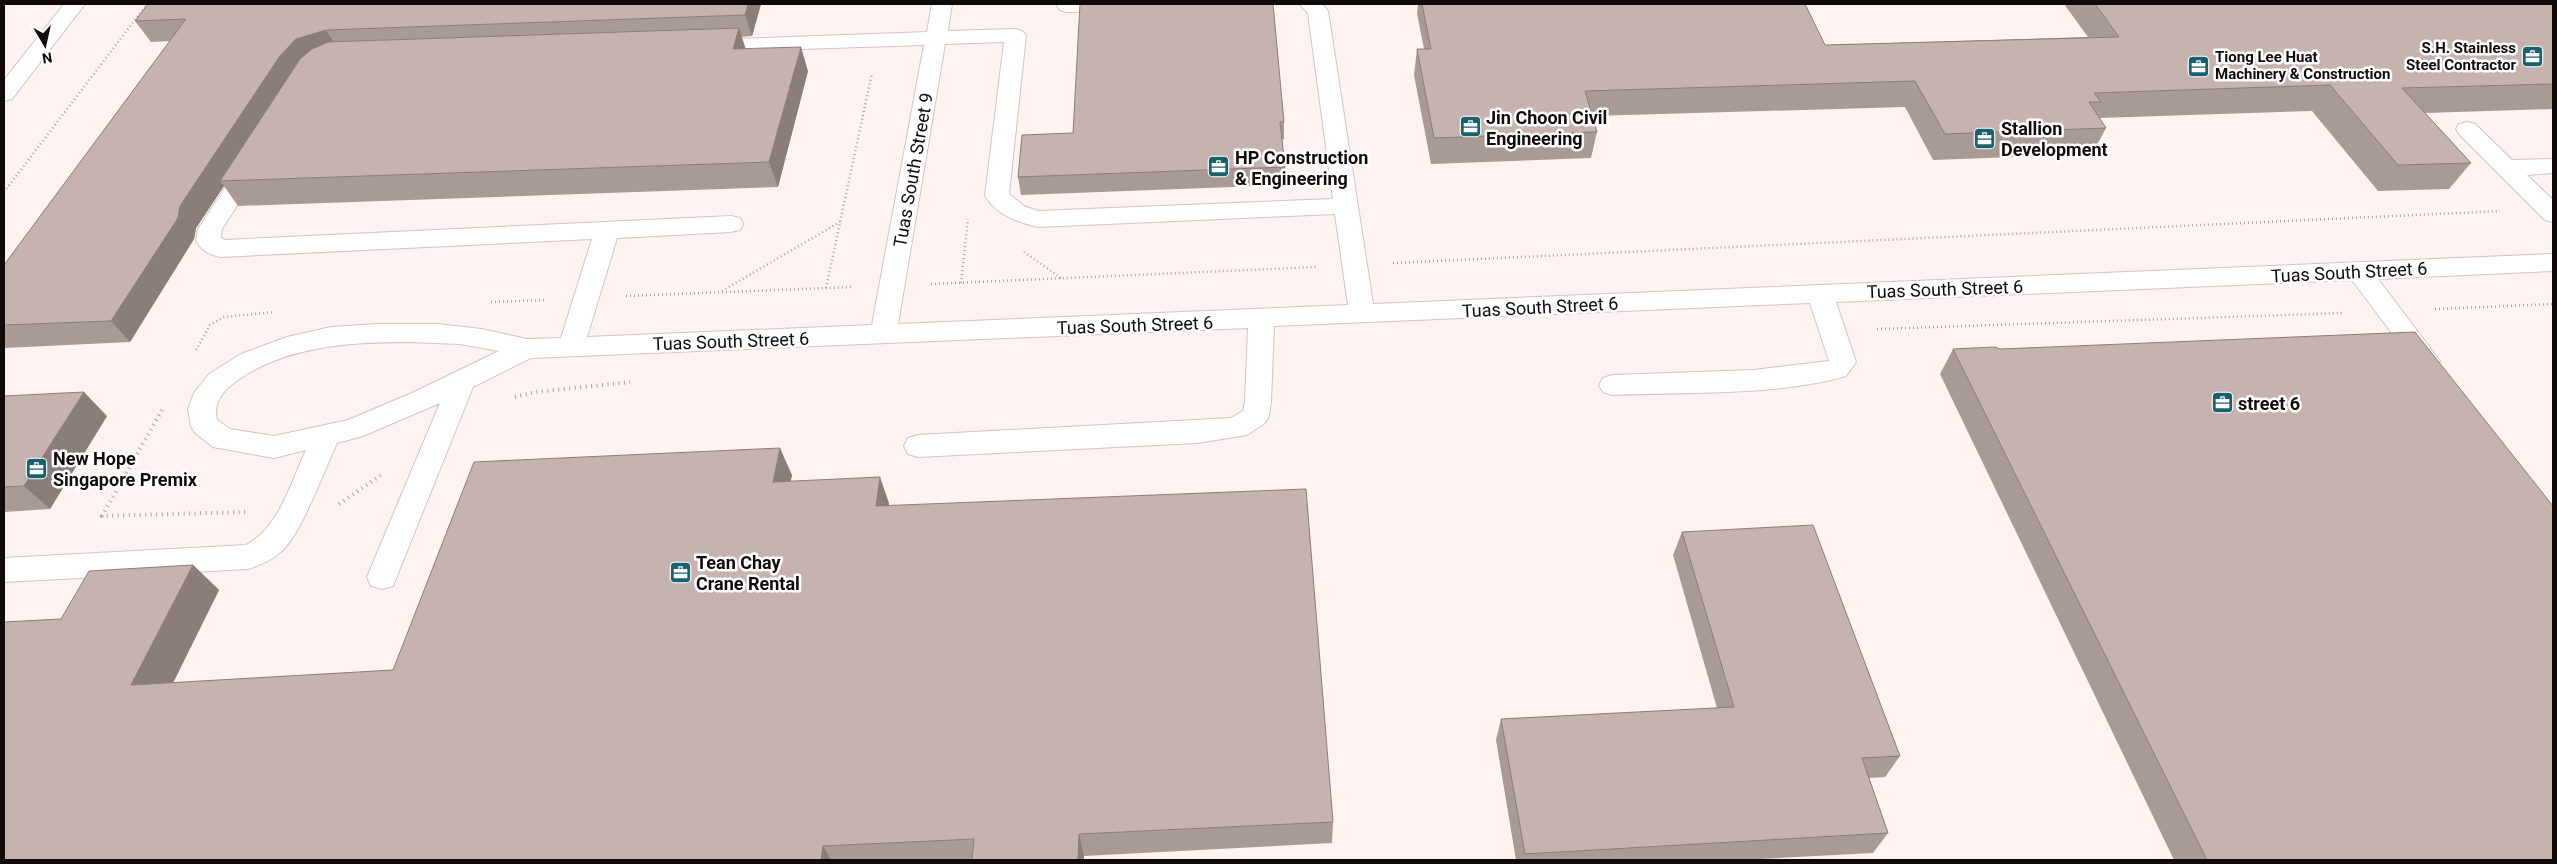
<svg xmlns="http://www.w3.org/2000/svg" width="2557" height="864" font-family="Roboto,sans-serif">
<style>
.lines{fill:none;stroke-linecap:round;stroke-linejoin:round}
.minor-casing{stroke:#d5c2be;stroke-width:2}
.path-far1{stroke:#aaa19e;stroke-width:2.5;stroke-dasharray:1 3;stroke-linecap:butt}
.path{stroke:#aaa19e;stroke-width:4;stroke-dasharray:1 4.5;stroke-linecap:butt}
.minor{fill:#fff;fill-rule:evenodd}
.wall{fill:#aa9a96}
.shaded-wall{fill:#8b7d7a}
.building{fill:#c6b3af;stroke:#8b7d7a}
.labels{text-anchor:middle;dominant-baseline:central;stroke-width:5;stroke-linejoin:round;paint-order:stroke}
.far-poi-label{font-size:15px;font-weight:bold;fill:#100a09;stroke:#fff;text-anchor:end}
.poi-label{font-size:18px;font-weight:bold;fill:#100a09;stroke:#fff;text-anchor:start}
.street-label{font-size:18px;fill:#100a09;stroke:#fff}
</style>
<rect width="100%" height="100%" fill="#fef3f0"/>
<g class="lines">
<defs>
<g id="minor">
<polygon points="64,4 85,4 12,99 4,101 4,80"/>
<path d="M932,4H952L948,31L1015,29L1022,31L1026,35L1009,194L1024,206L1038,211L1333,199L1308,13L1299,4H1322L1328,11L1373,304L2553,254V271L2378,279L2440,361L2436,368L2427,371L2418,368L2352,280L1836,302L1856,362L1846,376C1779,396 1683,392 1612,395L1603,392L1599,385L1603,378L1612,375L1753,370L1829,361L1810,303L1274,326L1271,401L1269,416L1265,423L1247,435L1197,443L918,457L908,454L904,446L908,438L918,435L1231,418L1243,411L1245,401L1248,328L531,358L473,387L393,586L382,589L371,586L367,577L440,403L363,436L337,443C324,471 302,532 282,551C272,560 261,565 248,569L4,582V558L246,545C279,528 291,482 306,450L274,458L213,447L195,433L191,426L188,409L194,393L209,374L241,354L287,337L331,327L377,324H437L482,329L527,339L561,338L592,239L220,257C210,255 201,250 196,241L198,229L244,159L252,157L260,159L264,164L222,229L221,238L225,240L731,216L740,218L743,224L740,230L731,232L617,238L587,337L872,325L924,45L706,52L698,51L695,46L698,41L706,40L927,32ZM1004,42L985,196C997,215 1017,222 1038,227L1335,214L1348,305L898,324L945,44ZM408,342L460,344L499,351L412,393L348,420L274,436L230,429L217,420C213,403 222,392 235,382C284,346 350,342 408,342Z"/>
<polygon points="1058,4 1173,4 1170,8 1163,10 1067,12 1060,10 1057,6"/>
<polygon points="2467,122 2475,124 2512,160 2553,159 2553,173 2527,175 2553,200 2553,222 2545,220 2459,134 2456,129 2459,124"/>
</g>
</defs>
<use href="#minor" class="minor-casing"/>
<g class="path-far1">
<polyline points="4,192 147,4"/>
<polyline points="1024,252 1061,278"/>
<polyline points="1393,263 2500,211"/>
<polyline points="961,283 968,219"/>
<polyline points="931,284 1316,267"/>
<polyline points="826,288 872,73"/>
<polyline points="722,291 840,222"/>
<polyline points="626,296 852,287"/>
<polyline points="491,302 547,300"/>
<polyline points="2435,309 2553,304"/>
<polyline points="1877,329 2343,313"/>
<polyline points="196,350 210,325 224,317 275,312"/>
</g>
<g class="path">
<polyline points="515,397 536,392 630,382"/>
<polyline points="162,410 102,516 246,512"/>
<polyline points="339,504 381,475"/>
</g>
<use href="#minor" class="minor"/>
</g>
<g class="wall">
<polygon points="148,4 761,4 752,36 741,37 745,48 808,71 778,187 238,206 224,186 196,228 194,239 130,342 4,348 4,265 170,41 151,42 135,21"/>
<polygon points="1418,4 1805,4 1825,45 2088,37 2064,4 2553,4 2553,109 2425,113 2471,163 2449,189 2378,191 2312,111 2099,118 2106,128 2092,154 1933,160 1905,107 1592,116 1597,132 1591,158 1431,164 1414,75 1417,49 1424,49 1417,14"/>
<polygon points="1284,122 1284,139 1282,140 1285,167 1285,185 1021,195 1018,177 1073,133"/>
<polygon points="1953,349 2553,860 2174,860 1940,374"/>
<polygon points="4,396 107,416 50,509 4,512"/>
<polygon points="792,475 790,482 889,503 889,506 1333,822 1332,843 1084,856 1084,860 4,860 61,619 193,565 219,590 173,683 393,670"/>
<polygon points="1682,532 1900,756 1885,777 1869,778 1888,833 1873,853 1740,860 1516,860 1496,740 1501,719 1717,708 1673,555"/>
</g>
<g class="shaded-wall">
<polygon points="748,4 761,4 752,36 745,15"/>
<polygon points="739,28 747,53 733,49"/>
<polygon points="326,30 339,51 220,181 224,186 196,228 194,239 130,342 111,321 180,206 280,56 296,39"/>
<polygon points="801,47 808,71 778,187 769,162"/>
<polygon points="84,392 107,416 50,509 24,486"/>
<polygon points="780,448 792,475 785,508 773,482"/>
<polygon points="880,477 889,503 885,532 876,506"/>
<polygon points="193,565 219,590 160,709 131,685"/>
<polygon points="1079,834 1084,856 1084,860 1078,860"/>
<polygon points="823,846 831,860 821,860"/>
</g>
<g class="building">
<polygon points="148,4 748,4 745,15 326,30 296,39 280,56 180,206 178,218 111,321 4,325 4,265 186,19 135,21"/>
<polygon points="1080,4 1273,4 1284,122 1280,122 1285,167 1018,177 1022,135 1073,133"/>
<polygon points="1422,4 1805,4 1825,45 2119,37 2095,4 2553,4 2553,84 2402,88 2471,163 2398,165 2330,85 2094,93 2101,102 2089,102 2106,128 1945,134 1915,81 1585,91 1597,132 1434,138 1417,49 1431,49"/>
<polygon points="739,28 733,49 801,47 769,162 220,181 300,59 312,49 328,42"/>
<polygon points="2415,332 2553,506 2553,860 2207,860 1953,349 1994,347 2001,349"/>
<polygon points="84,392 24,486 4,487 4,396"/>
<polygon points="780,448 773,482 880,477 876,506 1306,489 1333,822 1079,834 1078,860 972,860 974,839 823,846 821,860 4,860 4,622 61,619 89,571 193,565 131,685 393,670 474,462"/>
<polygon points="1813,525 1900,756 1862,758 1888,833 1525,854 1501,719 1734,707 1682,532"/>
</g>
<defs>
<symbol id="office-square" viewBox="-11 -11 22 22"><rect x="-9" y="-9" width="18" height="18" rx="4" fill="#17626f" stroke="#fff"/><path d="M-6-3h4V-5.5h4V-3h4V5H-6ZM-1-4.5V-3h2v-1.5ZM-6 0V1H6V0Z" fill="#fff"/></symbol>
</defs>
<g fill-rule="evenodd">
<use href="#office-square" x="2520" y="44" width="25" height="25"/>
<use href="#office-square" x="2186" y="54" width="25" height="25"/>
<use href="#office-square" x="1458" y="114" width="25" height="25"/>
<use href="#office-square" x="1972" y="126" width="25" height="25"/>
<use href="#office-square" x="1206" y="154" width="25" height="25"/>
<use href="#office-square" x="2210" y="390" width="25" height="25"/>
<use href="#office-square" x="24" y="456" width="25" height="25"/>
<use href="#office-square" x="668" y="560" width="25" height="25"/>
</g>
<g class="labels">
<g class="far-poi-label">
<text x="2516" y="48">S.H. Stainless<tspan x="2516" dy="17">Steel Contractor</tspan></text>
<text x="2215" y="57" text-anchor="start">Tiong Lee Huat<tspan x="2215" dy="17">Machinery &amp; Construction</tspan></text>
</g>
<g class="poi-label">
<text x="1486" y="117">Jin Choon Civil<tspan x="1486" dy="21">Engineering</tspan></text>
<text x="2001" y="128">Stallion<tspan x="2001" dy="21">Development</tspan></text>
<text x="1235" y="157">HP Construction<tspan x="1235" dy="21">&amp; Engineering</tspan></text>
<text x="2238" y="403">street 6</text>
<text x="53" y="458">New Hope<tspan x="53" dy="21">Singapore Premix</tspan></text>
<text x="696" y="562">Tean Chay<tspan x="696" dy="21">Crane Rental</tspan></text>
</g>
<g class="street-label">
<text transform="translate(913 170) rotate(-80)">Tuas South Street 9</text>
<text transform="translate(2349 272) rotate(-3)">Tuas South Street 6</text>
<text transform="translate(1945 289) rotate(-2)">Tuas South Street 6</text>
<text transform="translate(1540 307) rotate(-3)">Tuas South Street 6</text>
<text transform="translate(1135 325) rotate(-2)">Tuas South Street 6</text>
<text transform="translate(731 341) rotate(-2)">Tuas South Street 6</text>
</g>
</g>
<rect width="2557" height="864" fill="none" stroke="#100a09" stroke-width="10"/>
<g transform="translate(45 45) rotate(171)" stroke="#ffffff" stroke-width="4" paint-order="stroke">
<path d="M0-4L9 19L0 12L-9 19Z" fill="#100a09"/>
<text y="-8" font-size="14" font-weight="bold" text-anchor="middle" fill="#100a09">N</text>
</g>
</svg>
